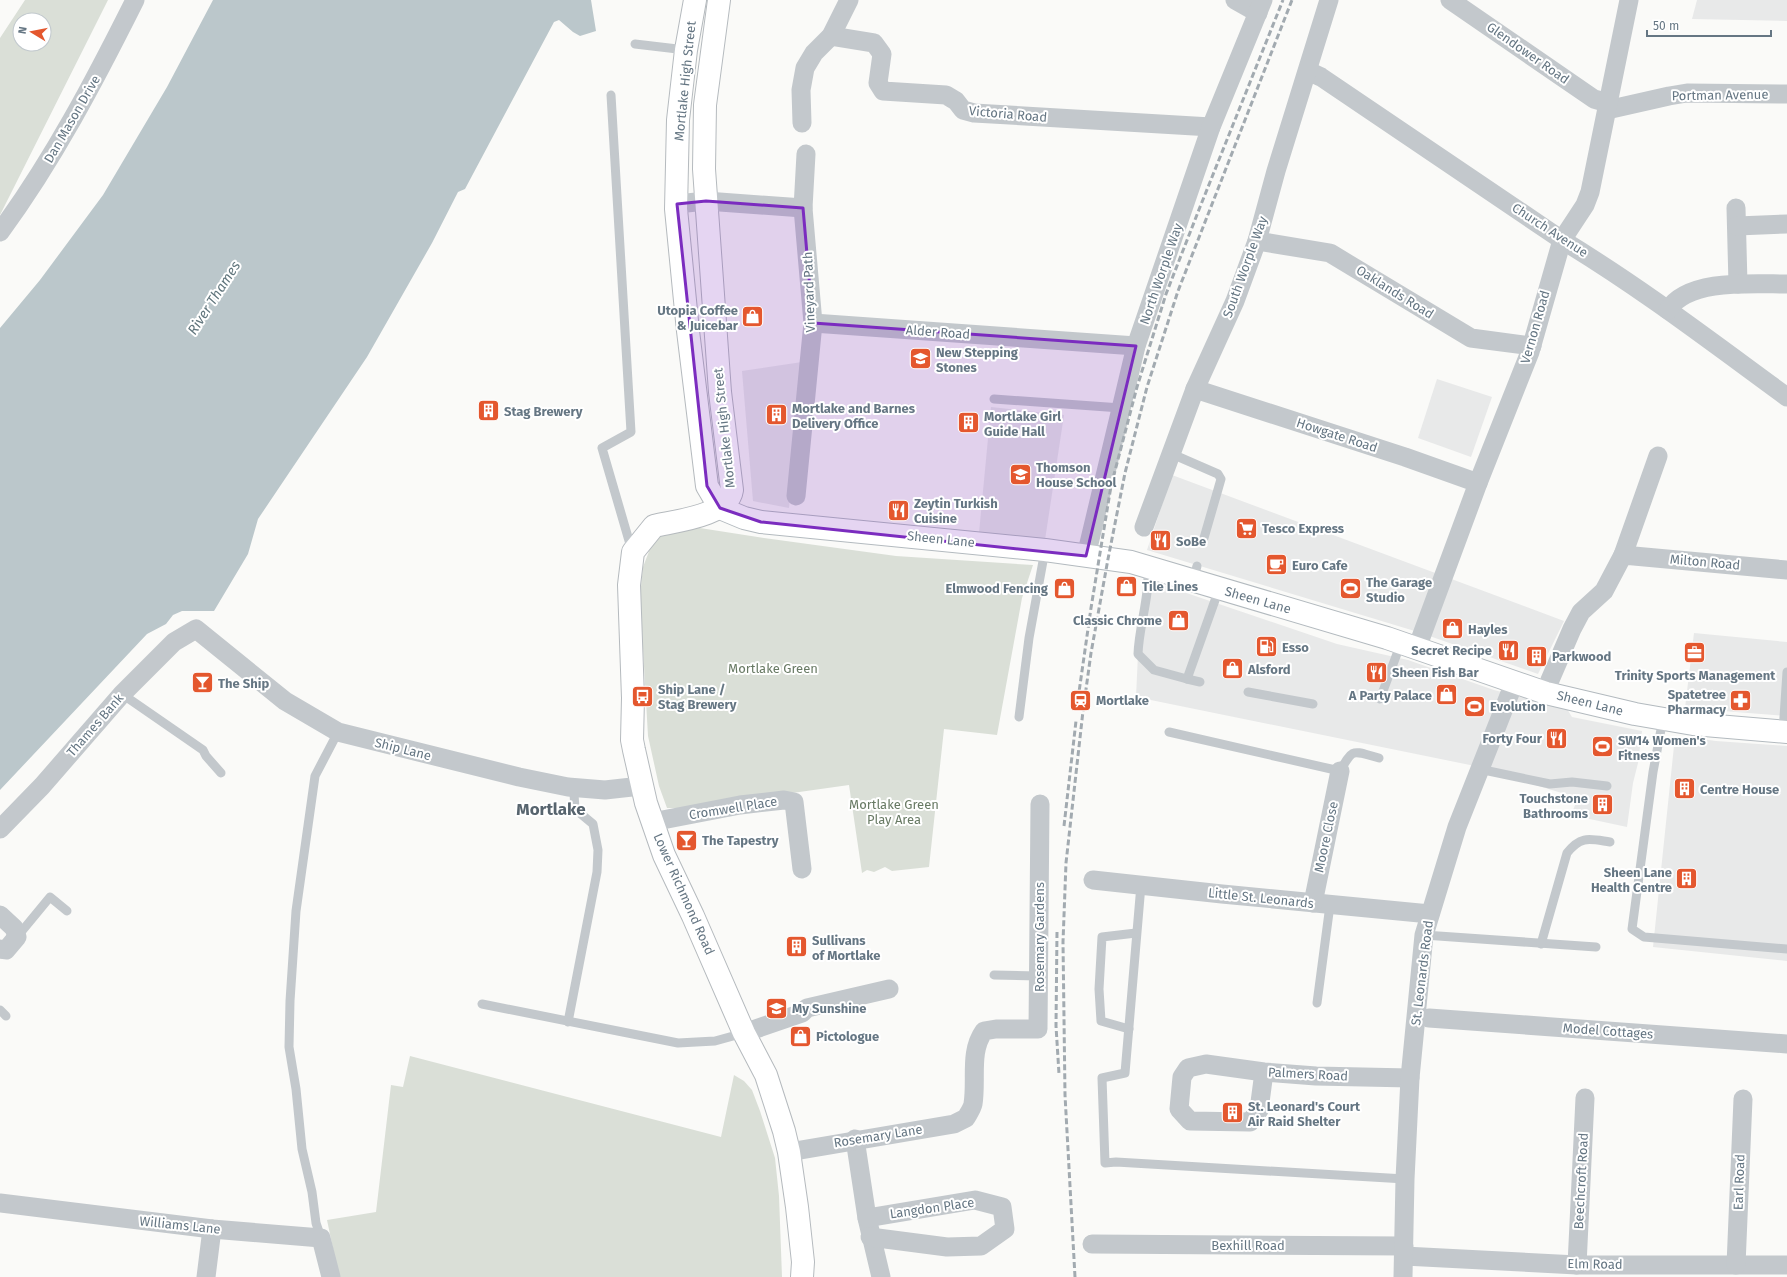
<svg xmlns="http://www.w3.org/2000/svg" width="1787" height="1277" font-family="'Fira Sans',sans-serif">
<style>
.built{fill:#e8e9e9}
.green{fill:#dadfd7;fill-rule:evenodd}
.water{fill:#bbc7cb}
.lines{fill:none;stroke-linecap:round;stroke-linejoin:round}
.secondary-casing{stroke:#b3babf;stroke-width:24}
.primary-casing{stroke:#b5babe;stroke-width:24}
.lane{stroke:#c3c8cc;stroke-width:9}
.street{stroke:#c3c8cc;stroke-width:19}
.secondary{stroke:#fff;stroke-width:22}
.primary{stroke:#fff;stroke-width:22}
.rail{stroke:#a2aab0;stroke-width:3;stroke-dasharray:6 3;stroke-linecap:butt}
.marked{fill:#7b2cbf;fill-opacity:0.2;stroke:#7b2cbf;stroke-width:3;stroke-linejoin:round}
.labels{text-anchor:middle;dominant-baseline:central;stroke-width:4;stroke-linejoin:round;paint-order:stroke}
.street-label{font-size:13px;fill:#657683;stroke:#fff}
.poi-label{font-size:13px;font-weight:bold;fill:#657683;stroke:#fff;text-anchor:start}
.park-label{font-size:13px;fill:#687a64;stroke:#fff}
.water-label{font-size:14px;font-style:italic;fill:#60757c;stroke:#fff}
.district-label{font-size:17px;font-weight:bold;fill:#57646e;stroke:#fff}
</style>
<rect width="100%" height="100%" fill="#fafaf8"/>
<g class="built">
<polygon points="1697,0 1787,0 1787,21 1692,19"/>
<polygon points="802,362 789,508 753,501 742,371"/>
<polygon points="1437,379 1492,397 1471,457 1418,438"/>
<polygon points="991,407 1064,415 1045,540 979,533"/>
<polygon points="1172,475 1564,621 1538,674 1418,632 1147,550"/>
<polygon points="1151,581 1337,644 1408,660 1494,690 1567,709 1572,717 1642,731 1638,763 1633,783 1627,827 1571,815 1578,798 1470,765 1136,697 1138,654"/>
<polygon points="1694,633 1787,642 1787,716 1685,708"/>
<polygon points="1687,737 1716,741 1787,746 1787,961 1653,947 1674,746"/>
</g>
<g class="green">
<path d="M25,0H108L0,215V38ZM20,20H44V44H20Z"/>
<polygon points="687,526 764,538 896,556 1033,565 1022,598 997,735 944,729 929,867 892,871 885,867 874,872 867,870 862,873 849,785 684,808 667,808 659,786 648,736 640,596 643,567 653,541 665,529"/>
<polygon points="410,1056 721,1137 734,1075 744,1081 752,1090 760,1111 775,1158 779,1196 782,1277 339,1277 327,1220 376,1212 391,1085 403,1087"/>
</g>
<polygon class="water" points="213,0 591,0 596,31 580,36 573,32 559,20 554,22 465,189 458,192 432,243 367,357 258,519 248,554 214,611 182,611 173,615 166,624 147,634 0,790 0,328 40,280 103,195 167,87"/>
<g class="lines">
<defs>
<polyline id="secondary" points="720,508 744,518 761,522 1045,550 1131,562 1387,638 1546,693 1635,714 1693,724 1787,732"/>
<g id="primary">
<polyline points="695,0 686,50 678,120 676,209 688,331 707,486 720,508"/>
<path d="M719,0L705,105L704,169L720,392L732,490C728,516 675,521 654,526L633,552L629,585L633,698L632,740L634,750L646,803L664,855L693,916L744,1033L766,1075L784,1131L789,1152L797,1207L803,1262L802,1277"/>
</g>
</defs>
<use href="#secondary" class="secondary-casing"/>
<use href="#primary" class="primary-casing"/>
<g class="lane">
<polyline points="635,44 686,50"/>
<polyline points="611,95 631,432 602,448 632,551"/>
<polyline points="994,399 1121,408"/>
<polyline points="1172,454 1218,474 1221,479 1204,538"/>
<path d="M1148,567C1150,597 1139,625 1138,654L1154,670L1187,679L1219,589"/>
<polyline points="1193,581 1197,566"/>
<polyline points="1187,679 1200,682"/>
<polyline points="1248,692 1313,704"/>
<polyline points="122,694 203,750 206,756 221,773"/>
<polyline points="1380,699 1401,643"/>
<polyline points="1019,717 1029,638 1045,550"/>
<polyline points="1663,719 1653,772 1632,929 1644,937 1787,949"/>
<path d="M1169,732L1340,771C1354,747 1352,751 1379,758"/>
<polyline points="1783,732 1787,672"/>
<polyline points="1479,769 1550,784 1572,782 1607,786"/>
<polyline points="1141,885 1125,1073 1102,1078 1105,1163 1116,1162 1405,1179"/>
<polyline points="1424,935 1596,947"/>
<polyline points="17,937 50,897 67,911"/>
<path d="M1541,944L1567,853C1581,835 1590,839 1610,842"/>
<polyline points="994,975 1038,976"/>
<polyline points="1317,1003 1330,905"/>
<polyline points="482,1004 678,1043 715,1041 744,1033"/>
<polyline points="0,1010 6,1016"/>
<polyline points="568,1022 597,872 598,850 593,824 575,809 574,794 576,787"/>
<polyline points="1129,1029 1101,1021 1099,989 1102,937 1136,933"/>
<polyline points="321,1238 316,1223 312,1192 302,1149 296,1089 289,1047 290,1001 296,911 315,776 338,732"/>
</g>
<g class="street">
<polyline points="1235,0 1258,13"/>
<polyline points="1450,0 1594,99 1608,103"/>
<polyline points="831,36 874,43 882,54 878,83 883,91 946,95 956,101 963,110 974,113 1211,127"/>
<path d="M1308,71L1321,77L1562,240C1640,287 1713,343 1787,397"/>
<polyline points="1607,110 1669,96 1687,93 1787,94"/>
<polyline points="802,123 801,90 805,68 814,53 831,36 849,0"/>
<polyline points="677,204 706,201 803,208"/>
<polyline points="1736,208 1738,284"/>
<polyline points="1737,226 1787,224"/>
<path d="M0,232C53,160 95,80 135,0"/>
<polyline points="1257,241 1330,253 1471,338 1532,346"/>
<path d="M1668,310C1688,278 1754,284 1787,284"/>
<polyline points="813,323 1136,346"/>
<polyline points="1195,389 1405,457 1478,483"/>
<polyline points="796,496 813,323 803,208 806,154"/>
<polyline points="1144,527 1195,389 1235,301 1257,241 1276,171 1329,0"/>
<polyline points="1623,555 1658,456"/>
<polyline points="1086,556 1136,346 1211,127 1263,0"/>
<polyline points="1417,648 1478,483 1530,352 1562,240 1585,205 1590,192 1629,0"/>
<polyline points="1546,693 1550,680 1572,629 1581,612 1604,591 1623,555 1787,570"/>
<polyline points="652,822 740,805 784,800 794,802 802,869"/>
<polyline points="0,829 42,786 122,694 174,642 196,629 285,701 338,732 519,777 568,787 605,790 641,786"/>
<polyline points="1093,880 1222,894 1430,914"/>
<polyline points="1313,903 1340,771"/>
<polyline points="0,915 14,928 17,937 6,950 0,949"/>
<polyline points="1429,1018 1787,1044"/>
<polyline points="744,1033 802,1013 807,1008 889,989"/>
<polyline points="1264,1072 1259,1110 1250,1122 1190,1121 1179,1109 1182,1077 1188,1068 1206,1064 1264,1072 1316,1076 1410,1078"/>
<polyline points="855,1139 867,1218 881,1277"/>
<path d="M789,1152L954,1124L966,1118C968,1114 972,1109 973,1104C977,1079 969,1052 984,1031L996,1029H1038L1040,804"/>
<polyline points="0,1203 212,1229 321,1238 331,1277"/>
<polyline points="867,1218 975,1200 1002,1207 1005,1229 981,1246 947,1247 870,1237"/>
<polyline points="1092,1244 1404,1246"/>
<polyline points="1404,1256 1577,1265 1787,1265"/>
<polyline points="1577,1265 1585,1098"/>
<polyline points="1736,1265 1743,1099"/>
<polyline points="206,1277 212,1229"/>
<polyline points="1403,1277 1405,1179 1410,1078 1424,935 1457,827 1514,683"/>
</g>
<use href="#secondary" class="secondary"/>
<use href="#primary" class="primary"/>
<g class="rail">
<polyline points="1078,699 1091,608 1111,486 1137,387 1166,294 1200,207 1283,0"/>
<polyline points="1064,826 1076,721"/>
<polyline points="1057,932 1056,1026 1059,1074"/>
<polyline points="1075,1277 1065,1095 1063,942 1066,863 1083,711 1091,653 1108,559 1125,473 1147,387 1178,291 1292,0"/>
</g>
</g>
<path class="marked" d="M706,201L803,208L813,323L1136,346L1086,556L761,522L720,508L707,486L677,204Z"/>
<defs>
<symbol id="shop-square" viewBox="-11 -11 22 22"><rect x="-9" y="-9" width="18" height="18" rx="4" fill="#e4572e" stroke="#fff"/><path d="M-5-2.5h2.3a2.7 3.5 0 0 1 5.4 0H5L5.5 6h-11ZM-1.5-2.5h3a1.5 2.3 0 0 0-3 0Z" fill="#fff"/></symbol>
<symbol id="school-square" viewBox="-11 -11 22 22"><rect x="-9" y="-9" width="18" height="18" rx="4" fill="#e4572e" stroke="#fff"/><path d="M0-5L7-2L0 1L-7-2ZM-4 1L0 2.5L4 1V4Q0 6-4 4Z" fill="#fff"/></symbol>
<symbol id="building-square" viewBox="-11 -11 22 22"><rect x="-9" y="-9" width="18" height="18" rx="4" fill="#e4572e" stroke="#fff"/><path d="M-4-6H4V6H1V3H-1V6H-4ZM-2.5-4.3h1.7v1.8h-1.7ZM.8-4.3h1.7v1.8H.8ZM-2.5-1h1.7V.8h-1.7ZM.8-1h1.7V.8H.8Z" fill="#fff"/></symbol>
<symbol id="restaurant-square" viewBox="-11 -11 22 22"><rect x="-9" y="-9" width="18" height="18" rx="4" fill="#e4572e" stroke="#fff"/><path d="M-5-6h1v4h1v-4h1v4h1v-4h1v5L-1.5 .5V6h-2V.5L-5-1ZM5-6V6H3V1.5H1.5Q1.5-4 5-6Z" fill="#fff"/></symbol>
<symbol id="supermarket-square" viewBox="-11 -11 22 22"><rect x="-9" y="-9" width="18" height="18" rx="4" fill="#e4572e" stroke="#fff"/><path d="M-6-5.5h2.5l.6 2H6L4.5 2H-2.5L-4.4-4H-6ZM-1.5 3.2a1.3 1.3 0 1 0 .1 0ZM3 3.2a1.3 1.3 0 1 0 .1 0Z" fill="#fff"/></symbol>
<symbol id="cafe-square" viewBox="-11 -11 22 22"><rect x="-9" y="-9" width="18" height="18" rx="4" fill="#e4572e" stroke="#fff"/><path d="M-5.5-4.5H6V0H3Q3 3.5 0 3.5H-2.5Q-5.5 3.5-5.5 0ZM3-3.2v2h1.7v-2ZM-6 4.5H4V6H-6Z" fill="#fff"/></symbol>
<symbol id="stadium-square" viewBox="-11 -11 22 22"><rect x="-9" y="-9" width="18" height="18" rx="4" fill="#e4572e" stroke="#fff"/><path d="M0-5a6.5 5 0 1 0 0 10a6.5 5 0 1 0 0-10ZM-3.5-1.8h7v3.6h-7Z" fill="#fff"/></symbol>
<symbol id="fuel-square" viewBox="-11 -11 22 22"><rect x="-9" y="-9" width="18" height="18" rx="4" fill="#e4572e" stroke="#fff"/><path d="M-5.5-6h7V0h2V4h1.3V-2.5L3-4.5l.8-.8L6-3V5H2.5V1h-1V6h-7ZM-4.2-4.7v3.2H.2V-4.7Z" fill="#fff"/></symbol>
<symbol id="office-square" viewBox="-11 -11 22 22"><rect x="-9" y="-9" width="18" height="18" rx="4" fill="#e4572e" stroke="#fff"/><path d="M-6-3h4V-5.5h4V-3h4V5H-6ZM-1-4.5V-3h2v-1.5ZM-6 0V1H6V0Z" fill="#fff"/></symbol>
<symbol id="bar-square" viewBox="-11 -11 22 22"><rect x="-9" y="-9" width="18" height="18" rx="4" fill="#e4572e" stroke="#fff"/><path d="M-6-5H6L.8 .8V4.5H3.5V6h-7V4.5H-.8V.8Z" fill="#fff"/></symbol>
<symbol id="bus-square" viewBox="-11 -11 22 22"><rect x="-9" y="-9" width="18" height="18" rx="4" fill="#e4572e" stroke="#fff"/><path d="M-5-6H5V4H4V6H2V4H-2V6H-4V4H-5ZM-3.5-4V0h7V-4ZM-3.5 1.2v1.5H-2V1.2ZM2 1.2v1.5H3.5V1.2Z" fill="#fff"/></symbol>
<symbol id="station-square" viewBox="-11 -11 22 22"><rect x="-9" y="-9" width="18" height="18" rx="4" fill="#e4572e" stroke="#fff"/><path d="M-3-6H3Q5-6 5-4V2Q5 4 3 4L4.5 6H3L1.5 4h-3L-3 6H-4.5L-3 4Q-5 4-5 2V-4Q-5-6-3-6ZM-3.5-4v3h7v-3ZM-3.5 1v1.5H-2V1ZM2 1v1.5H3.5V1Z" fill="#fff"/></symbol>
<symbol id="pharmacy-square" viewBox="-11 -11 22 22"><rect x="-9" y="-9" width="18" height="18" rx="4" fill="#e4572e" stroke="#fff"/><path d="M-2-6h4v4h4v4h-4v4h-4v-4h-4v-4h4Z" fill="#fff"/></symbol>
</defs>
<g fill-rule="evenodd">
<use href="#shop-square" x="740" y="304" width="25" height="25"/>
<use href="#school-square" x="908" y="346" width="25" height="25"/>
<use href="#building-square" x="476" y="398" width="25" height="25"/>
<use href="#building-square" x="764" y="402" width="25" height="25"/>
<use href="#building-square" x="956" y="410" width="25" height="25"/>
<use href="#school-square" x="1008" y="462" width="25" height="25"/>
<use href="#restaurant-square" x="886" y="498" width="25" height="25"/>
<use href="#supermarket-square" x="1234" y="516" width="25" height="25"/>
<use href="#restaurant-square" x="1148" y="528" width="25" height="25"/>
<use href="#cafe-square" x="1264" y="552" width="25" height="25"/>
<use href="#shop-square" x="1114" y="574" width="25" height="25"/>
<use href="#shop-square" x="1052" y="576" width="25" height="25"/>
<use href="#stadium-square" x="1338" y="576" width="25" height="25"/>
<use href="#shop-square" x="1166" y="608" width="25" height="25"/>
<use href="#shop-square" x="1440" y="616" width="25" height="25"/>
<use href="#fuel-square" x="1254" y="634" width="25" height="25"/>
<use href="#restaurant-square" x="1496" y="638" width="25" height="25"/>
<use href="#office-square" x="1682" y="640" width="25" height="25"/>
<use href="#building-square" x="1524" y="644" width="25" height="25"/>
<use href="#shop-square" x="1220" y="656" width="25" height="25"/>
<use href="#restaurant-square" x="1364" y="660" width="25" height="25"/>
<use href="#bar-square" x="190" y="670" width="25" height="25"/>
<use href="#shop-square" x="1434" y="682" width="25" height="25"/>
<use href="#bus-square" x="630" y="684" width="25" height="25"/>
<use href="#station-square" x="1068" y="688" width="25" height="25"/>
<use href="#pharmacy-square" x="1728" y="688" width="25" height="25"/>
<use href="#stadium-square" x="1462" y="694" width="25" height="25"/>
<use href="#restaurant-square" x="1544" y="726" width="25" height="25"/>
<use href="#stadium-square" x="1590" y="734" width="25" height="25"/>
<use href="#building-square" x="1672" y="776" width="25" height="25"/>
<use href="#building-square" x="1590" y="792" width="25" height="25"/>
<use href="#bar-square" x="674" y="828" width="25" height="25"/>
<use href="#building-square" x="1674" y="866" width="25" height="25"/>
<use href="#building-square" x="784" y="934" width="25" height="25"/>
<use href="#school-square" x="764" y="996" width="25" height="25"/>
<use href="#shop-square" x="788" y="1024" width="25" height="25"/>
<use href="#building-square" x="1220" y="1100" width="25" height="25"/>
</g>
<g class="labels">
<g class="street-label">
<text transform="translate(1528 53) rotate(35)">Glendower Road</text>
<text transform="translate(685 81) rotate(-84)">Mortlake High Street</text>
<text transform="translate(1720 95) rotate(-1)">Portman Avenue</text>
<text transform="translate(1008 114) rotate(5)">Victoria Road</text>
<text transform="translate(72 119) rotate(-60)">Dan Mason Drive</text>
<text transform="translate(1550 230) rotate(33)">Church Avenue</text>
<text transform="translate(1245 267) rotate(-70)">South Worple Way</text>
<text transform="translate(1161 274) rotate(-71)">North Worple Way</text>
<text transform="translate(809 292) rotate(-92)">Vineyard Path</text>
<text transform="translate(1395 292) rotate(32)">Oaklands Road</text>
<text transform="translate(1535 327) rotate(-74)">Vernon Road</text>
<text transform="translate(938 332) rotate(4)">Alder Road</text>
<text transform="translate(724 428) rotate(-96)">Mortlake High Street</text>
<text transform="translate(1337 435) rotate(18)">Howgate Road</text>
<text transform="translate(941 539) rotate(6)">Sheen Lane</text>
<text transform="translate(1705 562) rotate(5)">Milton Road</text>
<text transform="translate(1258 600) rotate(16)">Sheen Lane</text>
<text transform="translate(1590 703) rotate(14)">Sheen Lane</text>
<text transform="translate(95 725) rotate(-49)">Thames Bank</text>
<text transform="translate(403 749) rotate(14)">Ship Lane</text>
<text transform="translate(733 808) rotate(-9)">Cromwell Place</text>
<text transform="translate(1326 837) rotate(-78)">Moore Close</text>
<text transform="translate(684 894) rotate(66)">Lower Richmond Road</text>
<text transform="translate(1261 898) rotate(6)">Little St. Leonards</text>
<text transform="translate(1039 937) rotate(-90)">Rosemary Gardens</text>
<text transform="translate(1422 973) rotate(-83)">St. Leonards Road</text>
<text transform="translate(1608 1031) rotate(4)">Model Cottages</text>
<text transform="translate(1308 1074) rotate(3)">Palmers Road</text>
<text transform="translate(878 1136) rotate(-9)">Rosemary Lane</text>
<text transform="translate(1581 1181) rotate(-87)">Beechcroft Road</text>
<text transform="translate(1739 1182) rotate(-88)">Earl Road</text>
<text transform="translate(932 1208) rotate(-8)">Langdon Place</text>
<text transform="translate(180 1225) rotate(6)">Williams Lane</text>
<text x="1248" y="1245">Bexhill Road</text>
<text transform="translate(1595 1264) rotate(1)">Elm Road</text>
</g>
<g class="poi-label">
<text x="738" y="310" text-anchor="end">Utopia Coffee<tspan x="738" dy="15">&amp; Juicebar</tspan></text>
<text x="936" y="352">New Stepping<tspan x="936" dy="15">Stones</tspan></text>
<text x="792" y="408">Mortlake and Barnes<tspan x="792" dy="15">Delivery Office</tspan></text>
<text x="504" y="411">Stag Brewery</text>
<text x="984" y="416">Mortlake Girl<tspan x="984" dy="15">Guide Hall</tspan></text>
<text x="1036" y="467">Thomson<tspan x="1036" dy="15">House School</tspan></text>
<text x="914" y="503">Zeytin Turkish<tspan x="914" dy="15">Cuisine</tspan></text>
<text x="1262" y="528">Tesco Express</text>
<text x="1176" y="541">SoBe</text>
<text x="1292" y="565">Euro Cafe</text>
<text x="1366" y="582">The Garage<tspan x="1366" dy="15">Studio</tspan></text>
<text x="1142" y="586">Tile Lines</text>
<text x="1048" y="588" text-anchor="end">Elmwood Fencing</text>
<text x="1162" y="620" text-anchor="end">Classic Chrome</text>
<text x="1468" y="629">Hayles</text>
<text x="1282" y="647">Esso</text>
<text x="1492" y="650" text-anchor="end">Secret Recipe</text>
<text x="1552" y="656">Parkwood</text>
<text x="1248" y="669">Alsford</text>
<text x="1392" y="672">Sheen Fish Bar</text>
<text x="1695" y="675" text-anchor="middle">Trinity Sports Management</text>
<text x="218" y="683">The Ship</text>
<text x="658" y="689">Ship Lane /<tspan x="658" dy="15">Stag Brewery</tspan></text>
<text x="1726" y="694" text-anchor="end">Spatetree<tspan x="1726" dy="15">Pharmacy</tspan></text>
<text x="1432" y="695" text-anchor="end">A Party Palace</text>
<text x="1096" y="700">Mortlake</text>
<text x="1490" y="706">Evolution</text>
<text x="1542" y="738" text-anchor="end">Forty Four</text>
<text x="1618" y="740">SW14 Women's<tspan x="1618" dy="15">Fitness</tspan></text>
<text x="1700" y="789">Centre House</text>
<text x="1588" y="798" text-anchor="end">Touchstone<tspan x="1588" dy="15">Bathrooms</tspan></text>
<text x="702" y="840">The Tapestry</text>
<text x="1672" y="872" text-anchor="end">Sheen Lane<tspan x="1672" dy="15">Health Centre</tspan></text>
<text x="812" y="940">Sullivans<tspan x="812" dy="15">of Mortlake</tspan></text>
<text x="792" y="1008">My Sunshine</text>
<text x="816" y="1036">Pictologue</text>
<text x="1248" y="1106">St. Leonard's Court<tspan x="1248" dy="15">Air Raid Shelter</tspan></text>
</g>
<g class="park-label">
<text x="773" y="668">Mortlake Green</text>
<text x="894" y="804">Mortlake Green<tspan x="894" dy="15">Play Area</tspan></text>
</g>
<g class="water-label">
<text transform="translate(214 298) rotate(-57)">River Thames</text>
</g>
<g class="district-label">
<text x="551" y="809">Mortlake</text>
</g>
</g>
<g transform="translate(32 32) rotate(280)"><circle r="19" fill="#ffffff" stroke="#c1c8cd"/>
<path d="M0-3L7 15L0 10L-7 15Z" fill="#e4572e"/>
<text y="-6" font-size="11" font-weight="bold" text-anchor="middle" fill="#657683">N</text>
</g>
<path d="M1647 30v6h124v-6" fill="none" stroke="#657683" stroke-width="2"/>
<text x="1653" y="30" font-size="12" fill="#657683" stroke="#ffffff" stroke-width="3" paint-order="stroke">50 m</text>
</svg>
